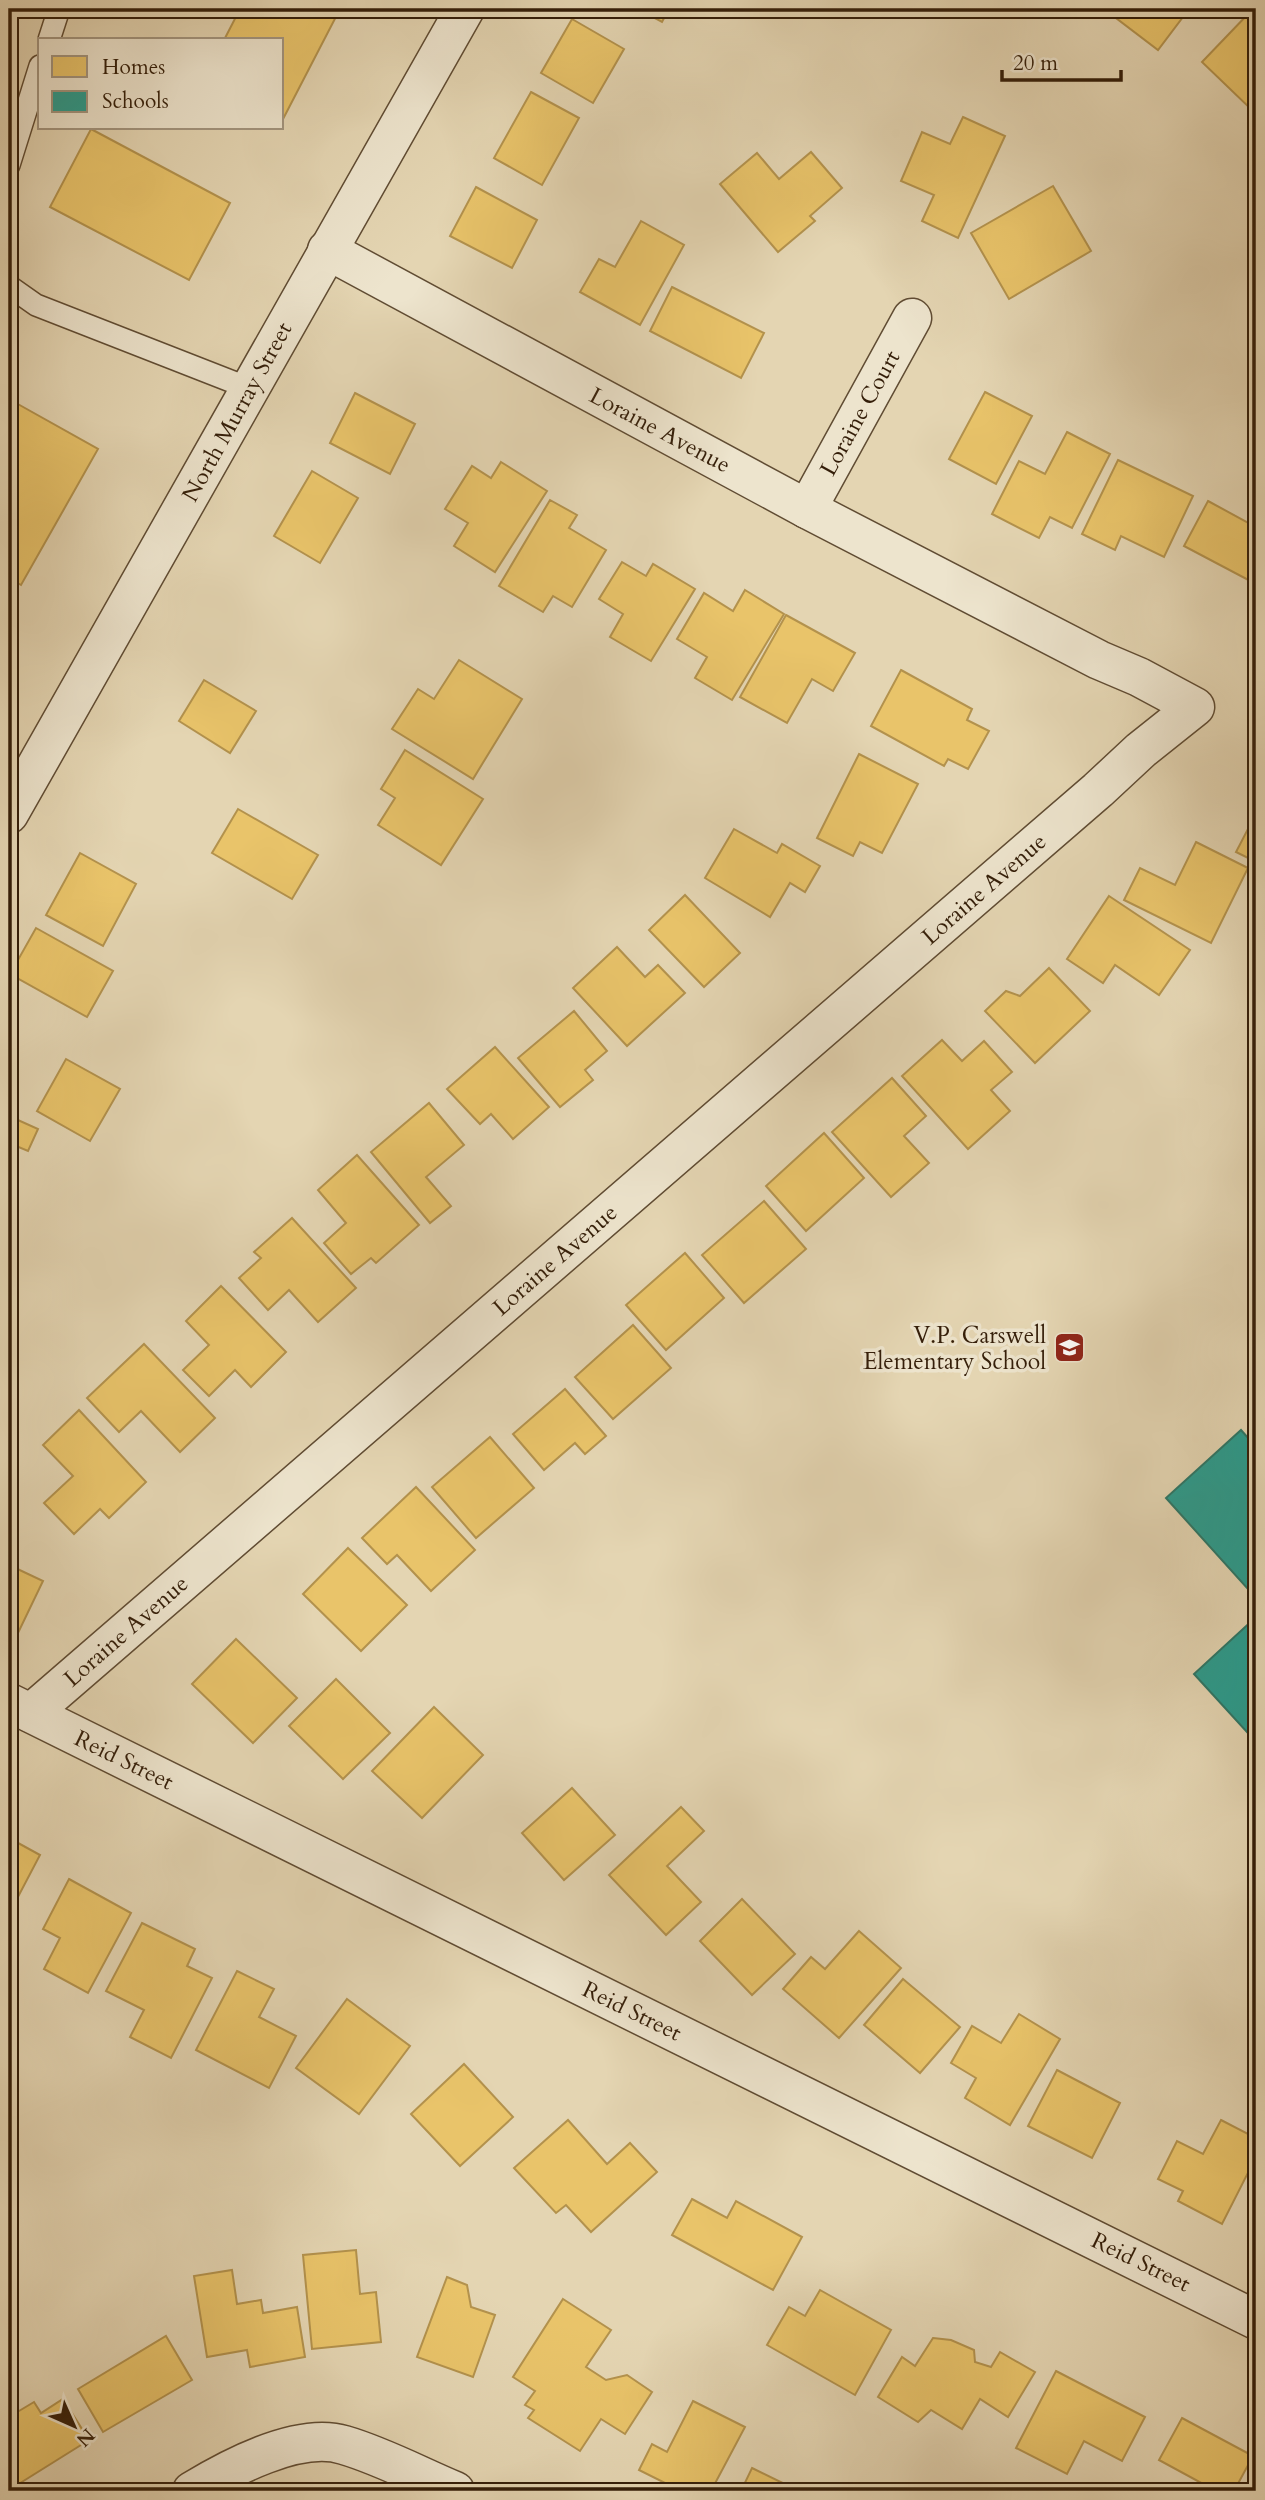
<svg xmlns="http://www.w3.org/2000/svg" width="1265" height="2500" font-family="Cardo,serif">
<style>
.homes{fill:#e9c46a;stroke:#b3924d;stroke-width:2}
.schools{fill:#2a9d8f;stroke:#2d7767;stroke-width:2}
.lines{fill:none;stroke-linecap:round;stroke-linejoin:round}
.service-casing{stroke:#604c33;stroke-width:24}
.minor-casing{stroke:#604c33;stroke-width:41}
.tertiary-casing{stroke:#604c33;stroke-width:41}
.service{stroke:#ede4cd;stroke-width:21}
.minor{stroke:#ede4cd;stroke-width:38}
.tertiary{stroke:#ede4cd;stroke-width:38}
.labels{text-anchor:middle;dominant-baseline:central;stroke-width:7;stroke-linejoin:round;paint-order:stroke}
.street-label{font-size:23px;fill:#341e09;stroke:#ede4cd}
.poi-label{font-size:23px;fill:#341e09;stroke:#ede4cd;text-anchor:end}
</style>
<rect width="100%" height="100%" fill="#e4d5b2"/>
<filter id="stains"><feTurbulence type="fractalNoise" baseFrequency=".00286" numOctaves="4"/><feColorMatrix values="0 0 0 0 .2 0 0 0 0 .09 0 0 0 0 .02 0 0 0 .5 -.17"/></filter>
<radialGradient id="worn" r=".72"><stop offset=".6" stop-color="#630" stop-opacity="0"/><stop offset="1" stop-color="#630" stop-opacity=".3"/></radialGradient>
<g class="homes">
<polygon points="240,9 340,9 282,121 282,40 224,40"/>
<polygon points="638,9 669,9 662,22"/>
<polygon points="1124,9 1189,9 1158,50 1116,18"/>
<polygon points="1250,12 1256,18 1256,114 1202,62"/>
<polygon points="572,19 624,49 593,103 541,73"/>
<polygon points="531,92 579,118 542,185 494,158"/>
<polygon points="963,117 1005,136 958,238 922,221 934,195 901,181 922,132 950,144"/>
<polygon points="91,129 230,203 189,280 50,207"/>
<polygon points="811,152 842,188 810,216 815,221 778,252 720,184 757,153 779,179"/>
<polygon points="1053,186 1091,251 1009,299 971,233"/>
<polygon points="476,187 537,220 512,268 450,236"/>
<polygon points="641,221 684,245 640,325 580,292 599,259 615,267"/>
<polygon points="672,287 764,333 741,378 650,331"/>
<polygon points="985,392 1032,416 996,484 949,459"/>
<polygon points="355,393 415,424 390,474 330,443"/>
<polygon points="16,403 98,449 21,585 9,578 9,417"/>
<polygon points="1067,432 1110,454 1072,528 1050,517 1039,538 992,514 1019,461 1045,474"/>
<polygon points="1118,460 1193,496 1164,557 1121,536 1115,550 1082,534"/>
<polygon points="501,462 547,491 495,572 454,546 468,523 445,509 472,466 491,478"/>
<polygon points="312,471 358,498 320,563 274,536"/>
<polygon points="550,500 577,515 569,528 606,550 572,607 553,596 543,612 499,586"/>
<polygon points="1208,501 1256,527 1256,584 1184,546"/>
<polygon points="622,562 646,576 653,564 695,589 651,661 610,637 623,614 599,599"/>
<polygon points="745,590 784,614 732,700 695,678 707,657 677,639 704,593 733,611"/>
<polygon points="786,615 855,653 833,691 812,679 787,723 740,697"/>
<polygon points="459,660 522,699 473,779 392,729 418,689 434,699"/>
<polygon points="901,670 972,709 967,720 989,731 968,769 948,759 944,766 871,726"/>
<polygon points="204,680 256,711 230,753 179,721"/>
<polygon points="405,750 483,799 441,865 378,825 395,798 381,789"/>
<polygon points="859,754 918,784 882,853 860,842 853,856 817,838"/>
<polygon points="238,809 318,855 292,899 212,853"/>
<polygon points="1250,825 1256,828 1256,862 1236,852"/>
<polygon points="734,829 777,853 782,844 820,866 805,892 790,883 770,917 705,878"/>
<polygon points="1196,842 1248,868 1211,943 1124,900 1140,868 1175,885"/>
<polygon points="80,853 136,884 103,946 46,915"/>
<polygon points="685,895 740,953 704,987 649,930"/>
<polygon points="1109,896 1190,950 1159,995 1115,965 1103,983 1067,959"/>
<polygon points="36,928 113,971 87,1017 10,974"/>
<polygon points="617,947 645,977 658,965 685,993 627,1046 573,988"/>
<polygon points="1049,968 1090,1011 1035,1063 985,1011 1006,991 1020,996"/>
<polygon points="574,1011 607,1051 585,1070 593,1080 560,1107 518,1058"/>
<polygon points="942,1040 962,1061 984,1041 1012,1072 991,1090 1010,1111 968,1149 902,1076"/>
<polygon points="495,1047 549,1107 513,1139 491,1114 480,1124 447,1089"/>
<polygon points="66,1059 120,1089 90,1141 37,1111"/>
<polygon points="892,1078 926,1116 904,1136 929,1163 891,1197 832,1132"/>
<polygon points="429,1103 464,1145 426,1177 451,1206 430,1223 371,1152"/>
<polygon points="9,1116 38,1129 28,1151 9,1143"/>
<polygon points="824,1133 864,1178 806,1231 766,1186"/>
<polygon points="357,1155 419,1225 376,1263 371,1258 351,1274 324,1243 346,1223 318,1190"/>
<polygon points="764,1201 806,1249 744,1303 702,1255"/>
<polygon points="292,1218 356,1288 318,1322 289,1290 268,1310 239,1278 261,1258 254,1252"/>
<polygon points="685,1253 724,1298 666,1350 626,1305"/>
<polygon points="221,1286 286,1352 251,1387 235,1370 209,1396 183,1370 209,1345 186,1321"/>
<polygon points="633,1325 671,1368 613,1419 575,1377"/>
<polygon points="144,1344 215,1418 180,1452 141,1411 119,1432 87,1398"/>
<polygon points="565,1389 606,1436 585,1454 575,1443 544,1470 513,1434"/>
<polygon points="79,1410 146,1482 109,1518 100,1509 74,1534 44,1503 73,1476 43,1445"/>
<polygon points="490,1437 534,1488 476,1538 432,1487"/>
<polygon points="416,1487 475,1550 431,1591 397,1555 387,1564 362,1538"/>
<polygon points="348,1548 407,1605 361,1651 303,1594"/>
<polygon points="9,1565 43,1581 18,1633 9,1629"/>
<polygon points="236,1639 297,1698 253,1743 192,1684"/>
<polygon points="336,1679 390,1733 343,1779 289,1726"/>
<polygon points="434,1707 483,1755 422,1818 372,1771"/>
<polygon points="572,1788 615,1835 564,1880 522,1833"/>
<polygon points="681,1807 704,1831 667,1866 701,1902 666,1935 609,1875"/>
<polygon points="9,1838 40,1855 9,1914"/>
<polygon points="69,1879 131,1913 88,1993 44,1969 60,1938 43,1929"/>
<polygon points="742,1899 795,1954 752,1995 700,1941"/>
<polygon points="142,1923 195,1949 187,1966 212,1978 171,2058 130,2037 144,2010 106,1991"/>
<polygon points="859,1931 901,1968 839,2038 783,1989 811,1957 825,1969"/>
<polygon points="237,1971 274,1989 259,2017 296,2036 269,2088 196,2050"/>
<polygon points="903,1979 960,2027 920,2073 864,2025"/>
<polygon points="347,1999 410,2046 359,2114 296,2068"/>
<polygon points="1019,2014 1060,2039 1010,2125 965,2098 976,2078 951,2063 972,2026 1001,2043"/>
<polygon points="464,2064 513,2117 460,2166 411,2114"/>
<polygon points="1057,2070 1120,2103 1092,2158 1028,2126"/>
<polygon points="568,2120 607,2164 630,2143 657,2172 591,2232 566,2205 556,2213 514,2168"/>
<polygon points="1221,2120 1256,2138 1256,2157 1222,2224 1178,2201 1183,2191 1158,2179 1177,2141 1203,2154"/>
<polygon points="692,2199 727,2218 736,2201 802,2237 773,2290 672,2235"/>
<polygon points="356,2250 360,2294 376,2292 381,2342 312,2349 303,2255"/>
<polygon points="232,2270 237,2304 261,2300 263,2313 297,2307 305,2357 250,2367 247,2350 207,2357 194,2276"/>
<polygon points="447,2277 467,2285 471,2307 495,2315 473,2377 417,2357"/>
<polygon points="820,2290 891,2330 855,2395 767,2345 789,2307 805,2316"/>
<polygon points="563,2299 611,2330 586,2367 606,2380 627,2375 652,2392 625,2434 601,2419 580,2451 528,2418 534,2410 525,2405 535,2391 513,2377"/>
<polygon points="166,2336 192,2380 103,2432 78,2389"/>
<polygon points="933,2338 951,2340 974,2350 975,2362 991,2367 1000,2352 1035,2372 1008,2417 980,2399 962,2429 931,2410 918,2422 878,2397 902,2357 915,2366"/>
<polygon points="1056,2371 1145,2417 1122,2461 1084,2441 1067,2474 1016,2448"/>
<polygon points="63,2399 89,2440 9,2490 9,2417 34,2402 41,2413"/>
<polygon points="693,2401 745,2427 711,2491 681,2491 639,2470 652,2444 667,2452"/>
<polygon points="1182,2418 1253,2456 1234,2491 1216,2491 1159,2460"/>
<polygon points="752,2468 799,2491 741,2491"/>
</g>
<g class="schools">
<polygon points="1241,1430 1256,1447 1256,1598 1166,1498"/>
<polygon points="1256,1617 1256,1742 1194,1674"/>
</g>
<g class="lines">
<defs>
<g id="service">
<polyline points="49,40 59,9"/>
<polyline points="9,165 40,66"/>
<polyline points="9,286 36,305 251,389"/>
</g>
<g id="minor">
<polyline points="807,509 912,318"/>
<polyline points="10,1703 1256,2320"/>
<polyline points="31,1713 1098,790 1141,750 1195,707 1139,677 1099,660 807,509 327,250"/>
<path d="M192,2491C230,2468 299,2431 344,2445C382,2456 419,2476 455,2491"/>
</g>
<polyline id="tertiary" points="9,814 465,9"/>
</defs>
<use href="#service" class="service-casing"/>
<use href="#minor" class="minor-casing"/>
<use href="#tertiary" class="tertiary-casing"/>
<use href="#service" class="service"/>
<use href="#minor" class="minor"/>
<use href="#tertiary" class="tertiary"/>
</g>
<defs>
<symbol id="school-square" viewBox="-11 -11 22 22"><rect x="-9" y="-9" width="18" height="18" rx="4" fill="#8f2418" stroke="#ede4cd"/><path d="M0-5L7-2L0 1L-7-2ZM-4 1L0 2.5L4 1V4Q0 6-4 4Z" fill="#fff"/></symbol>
</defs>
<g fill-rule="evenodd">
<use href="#school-square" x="1052" y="1330" width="35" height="35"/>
</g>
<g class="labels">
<g class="street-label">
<text transform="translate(237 412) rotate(-61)">North Murray Street</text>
<text transform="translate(860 413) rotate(-61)">Loraine Court</text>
<text transform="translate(660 430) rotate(28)">Loraine Avenue</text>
<text transform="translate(984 889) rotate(-41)">Loraine Avenue</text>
<text transform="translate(555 1260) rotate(-41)">Loraine Avenue</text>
<text transform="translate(126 1631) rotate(-41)">Loraine Avenue</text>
<text transform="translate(124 1760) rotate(26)">Reid Street</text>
<text transform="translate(632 2011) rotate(26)">Reid Street</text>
<text transform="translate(1141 2262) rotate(26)">Reid Street</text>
</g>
<g class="poi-label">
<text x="1046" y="1335">V.P. Carswell<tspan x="1046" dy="26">Elementary School</tspan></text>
</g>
</g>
<rect width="1265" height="2500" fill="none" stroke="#e4d5b2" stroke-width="35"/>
<rect x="10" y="10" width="1244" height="2479" fill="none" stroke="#341e09" stroke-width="3.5"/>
<rect x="18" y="18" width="1230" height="2465" fill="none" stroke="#341e09" stroke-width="2"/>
<rect x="38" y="38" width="245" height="91" fill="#ede4cd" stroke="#a3957f" stroke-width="2"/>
<rect x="52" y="56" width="35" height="21" fill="#e9c46a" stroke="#a3957f" stroke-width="2"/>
<text x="102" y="74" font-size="21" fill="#341e09">Homes</text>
<rect x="52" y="91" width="35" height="21" fill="#2a9d8f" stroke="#a3957f" stroke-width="2"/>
<text x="102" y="108" font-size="21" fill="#341e09">Schools</text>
<g transform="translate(74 2426) rotate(135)" stroke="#ede4cd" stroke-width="5" paint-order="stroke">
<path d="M0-5L12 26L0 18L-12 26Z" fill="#341e09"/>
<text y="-10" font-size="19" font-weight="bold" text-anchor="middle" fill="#341e09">N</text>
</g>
<path d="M1002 70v10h119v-10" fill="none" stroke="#341e09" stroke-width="3.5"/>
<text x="1013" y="70" font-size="21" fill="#341e09" stroke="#ede4cd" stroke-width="5" paint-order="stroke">20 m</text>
<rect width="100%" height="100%" filter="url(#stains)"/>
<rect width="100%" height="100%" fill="url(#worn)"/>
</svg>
